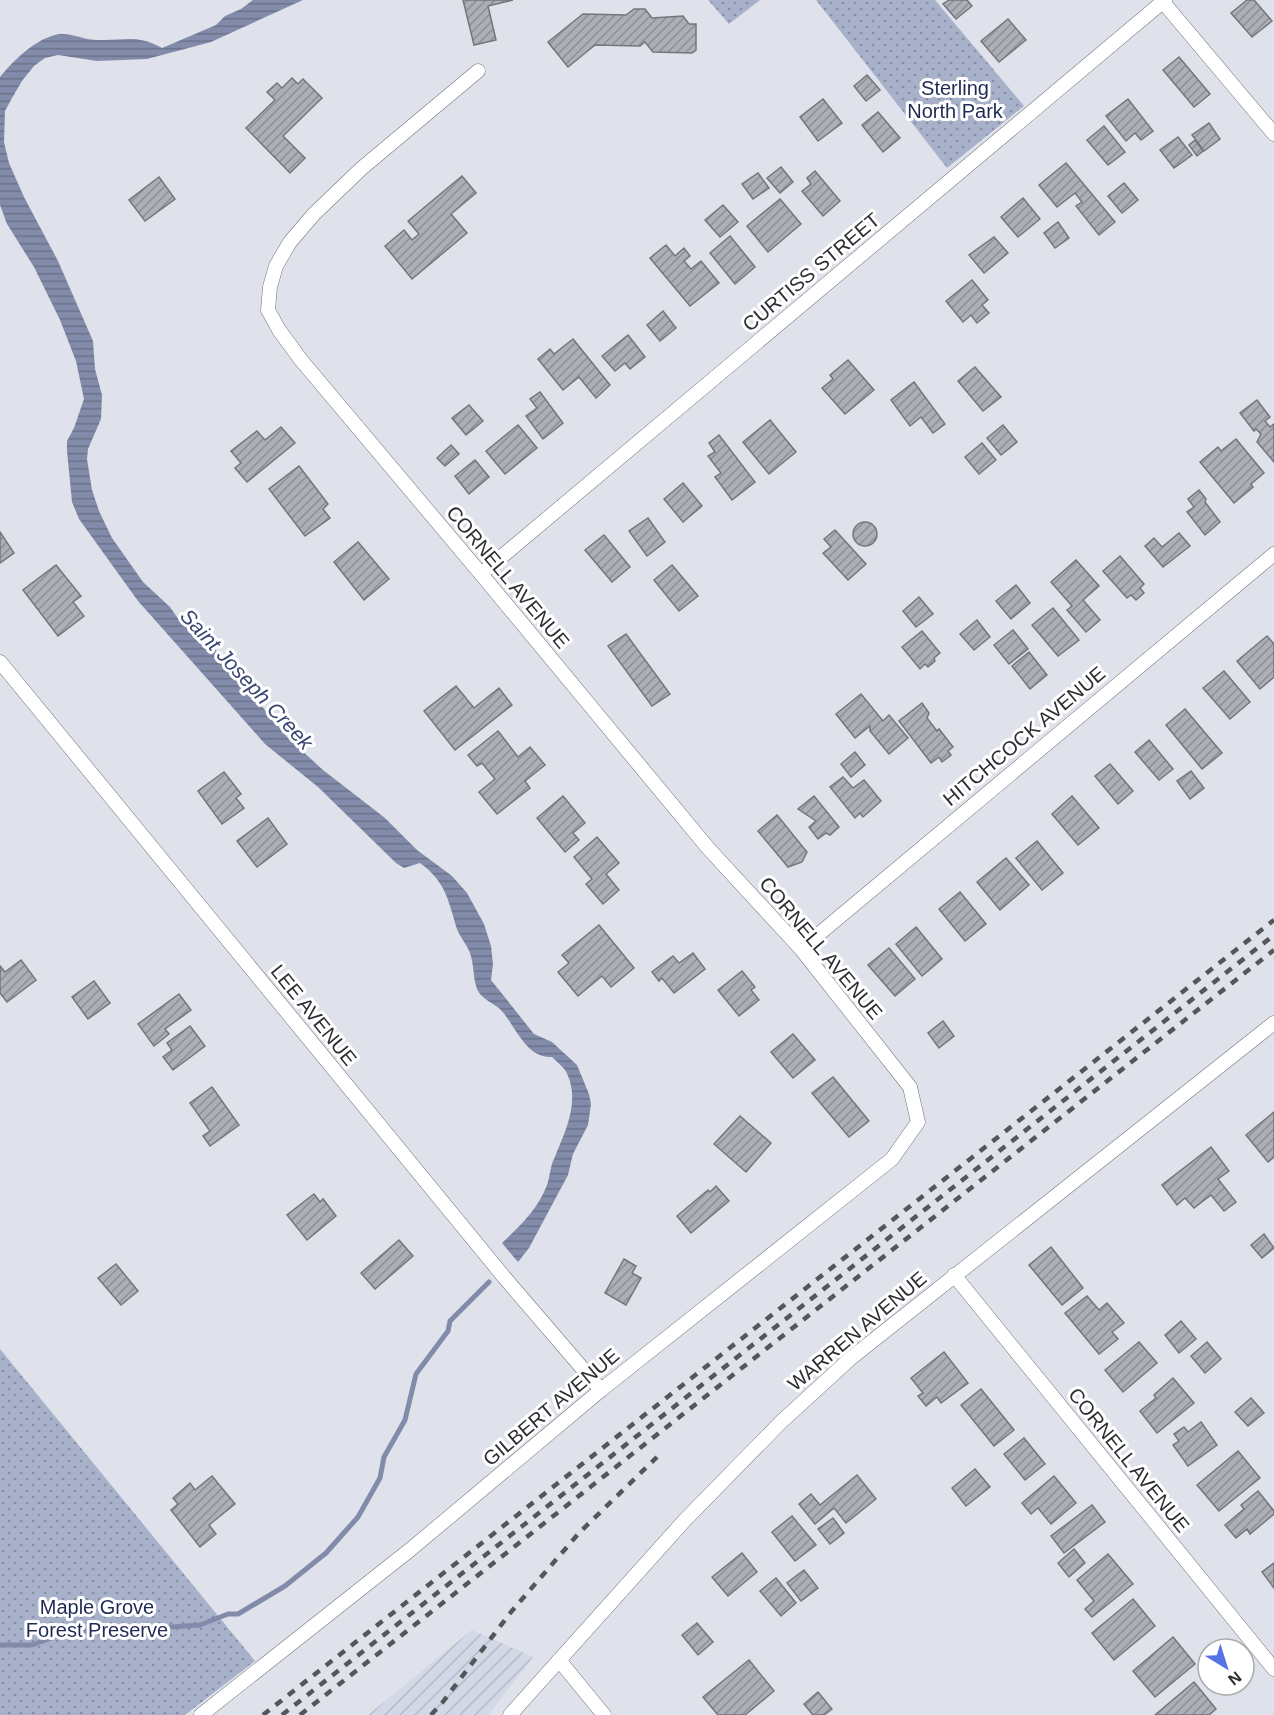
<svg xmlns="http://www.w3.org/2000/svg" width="1274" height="1715" font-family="Helvetica,sans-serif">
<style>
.industrial{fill:url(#industrial-furrows)}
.park{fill:url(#park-dots)}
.water{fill:url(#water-rules)}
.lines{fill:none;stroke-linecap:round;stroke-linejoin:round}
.stream{stroke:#828caa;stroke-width:5}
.building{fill:url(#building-hatch);stroke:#74767d;stroke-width:1.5}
.minor-casing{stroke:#72757c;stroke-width:15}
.minor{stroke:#fff;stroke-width:14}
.rail{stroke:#54565a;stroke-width:4.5;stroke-dasharray:8 8;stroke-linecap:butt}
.labels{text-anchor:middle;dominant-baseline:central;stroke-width:6;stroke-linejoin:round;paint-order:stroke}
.park-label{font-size:20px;fill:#1e2a53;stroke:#fff}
.street-label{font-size:20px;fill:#2d2e31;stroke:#fff}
.water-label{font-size:21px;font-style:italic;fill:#394673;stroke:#fff}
</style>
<defs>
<pattern id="industrial-furrows" width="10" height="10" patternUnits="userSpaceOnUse" patternTransform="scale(1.5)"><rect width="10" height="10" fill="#d3d8e7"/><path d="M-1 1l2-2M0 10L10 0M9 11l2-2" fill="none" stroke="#b5bac7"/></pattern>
<pattern id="park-dots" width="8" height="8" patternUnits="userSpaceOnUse" patternTransform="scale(1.5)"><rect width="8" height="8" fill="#a8b1ca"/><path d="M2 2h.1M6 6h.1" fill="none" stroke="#8990a5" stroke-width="1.8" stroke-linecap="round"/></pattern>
<pattern id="water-rules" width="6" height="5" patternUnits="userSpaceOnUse" patternTransform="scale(1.5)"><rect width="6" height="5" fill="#828caa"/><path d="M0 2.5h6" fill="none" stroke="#6b738b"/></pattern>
<pattern id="building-hatch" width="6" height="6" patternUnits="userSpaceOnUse" patternTransform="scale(1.5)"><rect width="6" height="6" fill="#adafb7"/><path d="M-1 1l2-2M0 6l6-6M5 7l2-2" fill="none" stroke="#8d8f95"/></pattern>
</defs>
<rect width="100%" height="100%" fill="#dfe2ea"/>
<polygon class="industrial" points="472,1630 533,1657 488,1715 368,1715"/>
<g class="park">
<polygon points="708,0 760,0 729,24"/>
<polygon points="816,0 935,0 1024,106 947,168"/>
<polygon points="0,1349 255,1661 185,1715 0,1715"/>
</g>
<path class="water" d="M253,0H303L211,42L147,59L97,61L58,55L45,58L34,66L22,81L12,98L5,111L4,142L9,163L24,197L58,261L93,341L95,369L102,395L101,419L88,449L87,459L92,490L99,511L112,538L143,582L170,607L181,623L191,628L215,649L287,737L323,770L385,818L417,850L452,876L467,893L484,924L491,946L493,964L491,980L534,1034L552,1042L577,1065L589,1094L591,1104L588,1125L573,1154L568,1175L529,1248L518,1262L502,1243C520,1226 538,1209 547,1185C550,1177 550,1167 554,1159C565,1132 582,1099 565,1070C562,1066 556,1061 552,1057C526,1059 515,1025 501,1010C494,1003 481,999 477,989C473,978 474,964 470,953C467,945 460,937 457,929C448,900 446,882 420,863L404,868L396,863L318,787L265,744L138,601L79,519L72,502L67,451V441L74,428L84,399L76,361L60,320L34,267L7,224L0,205V77C14,60 37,37 60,34C72,33 85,40 98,40C125,41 136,34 162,48L216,25L225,16L241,9Z"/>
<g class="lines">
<polyline class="stream" points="0,1645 32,1645 57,1636 67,1636 76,1631 113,1631 200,1625 228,1614 238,1614 285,1586 326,1553 358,1517 380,1478 384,1457 405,1420 416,1374 448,1331 450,1321 489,1282"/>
</g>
<g class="building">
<polygon points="463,0 513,0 488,6 496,40 474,45"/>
<polygon points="949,0 967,0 972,6 956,19 943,4"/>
<polygon points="1247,0 1254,0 1272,21 1252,37 1231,13"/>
<polygon points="634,9 645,9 652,18 683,16 689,24 696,24 696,50 692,53 653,52 645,42 640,46 595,45 568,67 548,42 583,14 626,15"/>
<polygon points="1008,19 1026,40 999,62 981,41"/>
<polygon points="1179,57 1210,94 1194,107 1163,70"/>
<polygon points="867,75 880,90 866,101 854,86"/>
<polygon points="292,78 298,84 303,79 322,98 283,136 305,158 290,173 246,128 275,100 267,92 277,83 282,88"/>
<polygon points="823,99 842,123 818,141 800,117"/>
<polygon points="1128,99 1153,131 1141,140 1135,133 1126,141 1106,116"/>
<polygon points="878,112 900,138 883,152 862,125"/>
<polygon points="1209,123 1220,139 1204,151 1192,135"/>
<polygon points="1104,126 1125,152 1108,165 1087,140"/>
<polygon points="1178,137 1192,155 1174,168 1160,150"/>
<polygon points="1195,140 1203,151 1197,156 1189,145"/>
<polygon points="1066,163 1115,222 1099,235 1076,206 1082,202 1075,193 1057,207 1039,185"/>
<polygon points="781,167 793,182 780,193 767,178"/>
<polygon points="815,171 840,201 823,216 802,191 811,184 807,178"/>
<polygon points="758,173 769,188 753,199 742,184"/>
<polygon points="462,176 476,193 451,214 467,233 412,279 385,246 404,230 412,240 419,234 408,221"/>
<polygon points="159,177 175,199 145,221 129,200"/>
<polygon points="1124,183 1138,200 1122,213 1108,196"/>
<polygon points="1023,198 1040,219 1018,237 1001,217"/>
<polygon points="780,199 801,224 768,252 747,226"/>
<polygon points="723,205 738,222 720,237 705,220"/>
<polygon points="1058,222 1069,238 1055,248 1044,233"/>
<polygon points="730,236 755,267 735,284 710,253"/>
<polygon points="994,237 1008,253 984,273 969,255"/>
<polygon points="666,245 675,256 684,248 690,256 684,261 691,269 701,261 719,283 690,306 650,258"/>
<polygon points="972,280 988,300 982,305 989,313 977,323 971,315 963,322 946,301"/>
<polygon points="663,311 676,328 660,341 647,325"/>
<polygon points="628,335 645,357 630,369 625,363 615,371 602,356"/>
<polygon points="573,339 610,385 596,398 579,377 563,390 538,359 550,349 554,354"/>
<polygon points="848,360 874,390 845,414 822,388 833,379 830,375"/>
<polygon points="975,367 1001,397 983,411 958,381"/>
<polygon points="914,382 945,424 933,433 921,417 910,426 891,400"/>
<polygon points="540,392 563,423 543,439 526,416 537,408 530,399"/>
<polygon points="1257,400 1270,417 1265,421 1270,427 1274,424 1274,462 1257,442 1261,434 1256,429 1254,431 1240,413"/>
<polygon points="469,405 483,421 466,435 452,418"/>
<polygon points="770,420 796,452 769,474 743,442"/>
<polygon points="518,425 537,448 505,474 486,451"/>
<polygon points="1003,425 1017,442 1001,455 987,438"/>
<polygon points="281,427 295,443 247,482 235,468 241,463 231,451 257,431 265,440"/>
<polygon points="719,435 755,482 732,500 715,477 721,473 708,456 715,452 709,443"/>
<polygon points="1236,439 1264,473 1251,484 1253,487 1234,503 1200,462 1218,447 1221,451"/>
<polygon points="982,443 996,460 979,474 965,457"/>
<polygon points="451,445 459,454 445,466 437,458"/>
<polygon points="475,460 489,477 469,494 455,476"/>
<polygon points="299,466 328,504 323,509 330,518 305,536 269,489"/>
<polygon points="683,483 702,506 683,522 664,499"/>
<polygon points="1199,490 1206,499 1205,502 1220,522 1205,535 1187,512 1194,507 1188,499"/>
<polygon points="648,518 665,542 647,556 629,531"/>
<circle cx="865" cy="534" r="12"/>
<polygon points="835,530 866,564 848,580 823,553 831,547 824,539"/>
<polygon points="0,532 14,553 0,563"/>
<polygon points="1179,533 1190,546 1163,567 1145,546 1154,538 1162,547"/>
<polygon points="604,535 630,567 612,582 585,550"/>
<polygon points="358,542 389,579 364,600 334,562"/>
<polygon points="1120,556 1144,584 1140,588 1144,593 1136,600 1131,595 1127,598 1103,571"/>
<polygon points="1076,560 1099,586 1083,600 1100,620 1086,632 1067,610 1072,606 1051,582"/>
<polygon points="56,565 81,596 73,602 84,616 58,636 23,590"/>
<polygon points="672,565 698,596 679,611 654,580"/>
<polygon points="1016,585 1030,603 1011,619 996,601"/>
<polygon points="919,597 933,614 916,627 903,611"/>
<polygon points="1053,608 1079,640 1058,656 1032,625"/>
<polygon points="977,620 990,637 974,650 960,634"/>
<polygon points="1013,630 1028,649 1009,664 994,645"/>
<polygon points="922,631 940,653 934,658 935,661 928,667 925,664 920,669 902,647"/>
<polygon points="626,634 670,694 652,706 608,646"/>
<polygon points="1267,636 1274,644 1274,677 1260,689 1237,661"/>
<polygon points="1029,652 1047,675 1030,689 1012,666"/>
<polygon points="1224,671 1250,702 1230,719 1203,688"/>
<polygon points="456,686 474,708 499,688 512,705 455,750 424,711"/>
<polygon points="861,694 883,721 889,715 908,738 889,754 870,731 870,726 855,738 836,714"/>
<polygon points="922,703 929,713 927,718 937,731 939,729 953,747 948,751 951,755 942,762 939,757 931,763 899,721"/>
<polygon points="1185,709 1222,753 1202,769 1166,725"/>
<polygon points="498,731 518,757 530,747 545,765 525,781 530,788 497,814 479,792 495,779 482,763 477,766 468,755"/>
<polygon points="1149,740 1173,769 1159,780 1135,752"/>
<polygon points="855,752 865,765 851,777 841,764"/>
<polygon points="1110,764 1133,791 1118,804 1095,776"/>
<polygon points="1191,771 1204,788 1190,799 1177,781"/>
<polygon points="224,772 241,794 236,798 244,808 222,824 198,791"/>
<polygon points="843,777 853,788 864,780 881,801 863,817 860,813 855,818 830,787"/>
<polygon points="563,796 585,823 573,833 579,840 565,852 537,818"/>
<polygon points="814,796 839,827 830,835 826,833 818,839 809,827 816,821 798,809"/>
<polygon points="1072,796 1099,828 1078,845 1052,814"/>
<polygon points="777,815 807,852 802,862 788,867 758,831"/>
<polygon points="268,818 287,844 257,867 237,841"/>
<polygon points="597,837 619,863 606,874 619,890 603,904 586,884 592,879 574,857"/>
<polygon points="1037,841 1063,873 1042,890 1016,858"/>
<polygon points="1006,858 1029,885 1000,910 977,882"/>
<polygon points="960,892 986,924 965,941 939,909"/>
<polygon points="599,925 634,968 611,987 602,976 578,996 558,972 569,963 562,955"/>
<polygon points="916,927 942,959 922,976 896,944"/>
<polygon points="889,948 915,979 895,996 868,965"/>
<polygon points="693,953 705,969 674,993 662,978 659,981 652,972 673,956 679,963"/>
<polygon points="21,960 36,980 7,1002 0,993 0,966 5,972"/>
<polygon points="742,971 755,987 751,990 759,1000 739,1016 718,990"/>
<polygon points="94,981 110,1003 88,1019 72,997"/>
<polygon points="179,994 191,1010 165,1029 169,1034 154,1046 138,1024"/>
<polygon points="943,1021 954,1036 939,1048 928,1033"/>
<polygon points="190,1026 205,1046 173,1070 163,1057 172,1050 167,1043"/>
<polygon points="793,1034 815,1060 793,1078 771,1052"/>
<polygon points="833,1077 869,1121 849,1137 812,1093"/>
<polygon points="212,1087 239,1125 210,1146 203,1136 210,1131 190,1103"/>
<polygon points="1274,1112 1274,1157 1268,1162 1246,1135"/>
<polygon points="740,1116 771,1143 746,1172 714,1144"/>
<polygon points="1211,1147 1229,1171 1218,1179 1236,1202 1224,1211 1211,1195 1194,1208 1185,1198 1177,1205 1162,1185"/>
<polygon points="716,1186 729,1201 691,1233 677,1216 708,1190 710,1192"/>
<polygon points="314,1194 320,1202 323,1199 336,1216 307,1240 287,1215"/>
<polygon points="1264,1234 1274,1248 1262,1258 1251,1245"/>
<polygon points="399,1240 413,1256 375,1289 361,1273"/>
<polygon points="1051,1247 1083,1288 1062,1305 1029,1265"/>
<polygon points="624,1259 636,1266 632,1273 641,1278 626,1305 605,1293"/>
<polygon points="116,1264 138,1291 121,1305 98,1278"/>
<polygon points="1087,1296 1099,1310 1107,1303 1124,1323 1112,1332 1118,1339 1099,1354 1065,1313"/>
<polygon points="1181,1321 1196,1339 1179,1353 1165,1335"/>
<polygon points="1139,1342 1157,1363 1123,1392 1105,1370"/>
<polygon points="1207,1342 1221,1359 1205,1373 1191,1356"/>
<polygon points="944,1352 968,1383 941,1403 937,1397 926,1406 918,1396 923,1393 911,1378"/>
<polygon points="1173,1378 1194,1403 1157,1433 1140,1411 1156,1398 1154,1395"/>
<polygon points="981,1389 1014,1430 994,1446 961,1405"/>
<polygon points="1251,1398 1264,1413 1248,1426 1235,1412"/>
<polygon points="1201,1422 1217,1445 1188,1466 1173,1445 1179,1441 1174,1434 1184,1427 1188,1432"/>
<polygon points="1024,1438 1045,1464 1025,1480 1004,1454"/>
<polygon points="1238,1451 1260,1478 1219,1511 1197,1485"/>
<polygon points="975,1469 990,1487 966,1506 952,1488"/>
<polygon points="857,1475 876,1499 846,1523 834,1508 815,1524 799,1504 811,1494 820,1505"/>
<polygon points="212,1476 235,1504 209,1525 216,1534 200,1547 171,1510 178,1504 173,1498 190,1483 195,1490"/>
<polygon points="1054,1476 1076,1503 1051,1524 1038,1508 1031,1514 1022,1503"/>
<polygon points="1258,1491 1274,1511 1274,1514 1250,1534 1247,1529 1236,1538 1225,1525 1244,1509 1241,1505"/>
<polygon points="1092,1505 1105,1522 1064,1553 1051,1536"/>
<polygon points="792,1516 816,1545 795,1561 772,1532"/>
<polygon points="833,1518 844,1533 830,1544 818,1529"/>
<polygon points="1074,1549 1085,1563 1069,1577 1058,1563"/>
<polygon points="742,1553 757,1572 728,1596 712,1577"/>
<polygon points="1108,1554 1133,1584 1092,1617 1085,1609 1094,1601 1077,1580"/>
<polygon points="1274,1563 1274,1588 1262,1572"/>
<polygon points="804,1570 818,1588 801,1601 787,1583"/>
<polygon points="776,1578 796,1603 781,1616 760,1591"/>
<polygon points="1133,1599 1155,1626 1114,1660 1092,1633"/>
<polygon points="697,1623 713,1642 698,1655 682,1635"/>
<polygon points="1173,1637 1195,1664 1155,1697 1133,1671"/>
<polygon points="749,1660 774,1691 745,1715 718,1715 703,1697"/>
<polygon points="1194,1682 1216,1709 1209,1715 1155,1715"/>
<polygon points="818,1692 832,1709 824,1715 813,1715 804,1704"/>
</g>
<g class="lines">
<defs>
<g id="minor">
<polyline points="1163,2 1274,134"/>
<polyline points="481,574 1165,0"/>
<polyline points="0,662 504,1277 601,1390"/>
<polyline points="801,949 1274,554"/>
<polyline points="954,1275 1274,1669"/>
<polyline points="559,1660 604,1715"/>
<polyline points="201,1715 411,1549 601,1390 892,1159 918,1122 910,1087 801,949 708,848 481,574 301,360 279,330 268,310 270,287 276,266 290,242 314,214 362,168 478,71"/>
<polyline points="510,1715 684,1521 781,1422 851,1358 1274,1023"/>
</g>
</defs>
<use href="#minor" class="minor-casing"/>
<use href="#minor" class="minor"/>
<g class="rail">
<polyline points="263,1715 1274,920"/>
<polyline points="282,1715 1274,935"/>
<polyline points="300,1715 1274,950"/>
<polyline points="431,1715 442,1703 511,1612 579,1533 657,1457"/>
</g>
</g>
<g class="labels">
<g class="park-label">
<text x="955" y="88">Sterling<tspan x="955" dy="23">North Park</tspan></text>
<text x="97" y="1607">Maple Grove<tspan x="97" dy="23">Forest Preserve</tspan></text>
</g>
<g class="street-label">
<text transform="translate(811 272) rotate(-40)">CURTISS STREET</text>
<text transform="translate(508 577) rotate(50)">CORNELL AVENUE</text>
<text transform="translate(1024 736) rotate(-40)">HITCHCOCK AVENUE</text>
<text transform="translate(821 948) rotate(50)">CORNELL AVENUE</text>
<text transform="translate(314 1015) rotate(51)">LEE AVENUE</text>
<text transform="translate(857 1331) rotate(-40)">WARREN AVENUE</text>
<text transform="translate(551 1407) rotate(-40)">GILBERT AVENUE</text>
<text transform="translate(1129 1460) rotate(51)">CORNELL AVENUE</text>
</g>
<g class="water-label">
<text transform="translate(247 679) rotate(47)">Saint Joseph Creek</text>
</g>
</g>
<g transform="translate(1226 1667) rotate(142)"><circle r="28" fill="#ffffff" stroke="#ababad" stroke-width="1.5"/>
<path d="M0-4.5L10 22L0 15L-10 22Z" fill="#5672e7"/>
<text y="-9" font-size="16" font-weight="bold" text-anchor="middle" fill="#2d2e31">N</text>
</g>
</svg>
